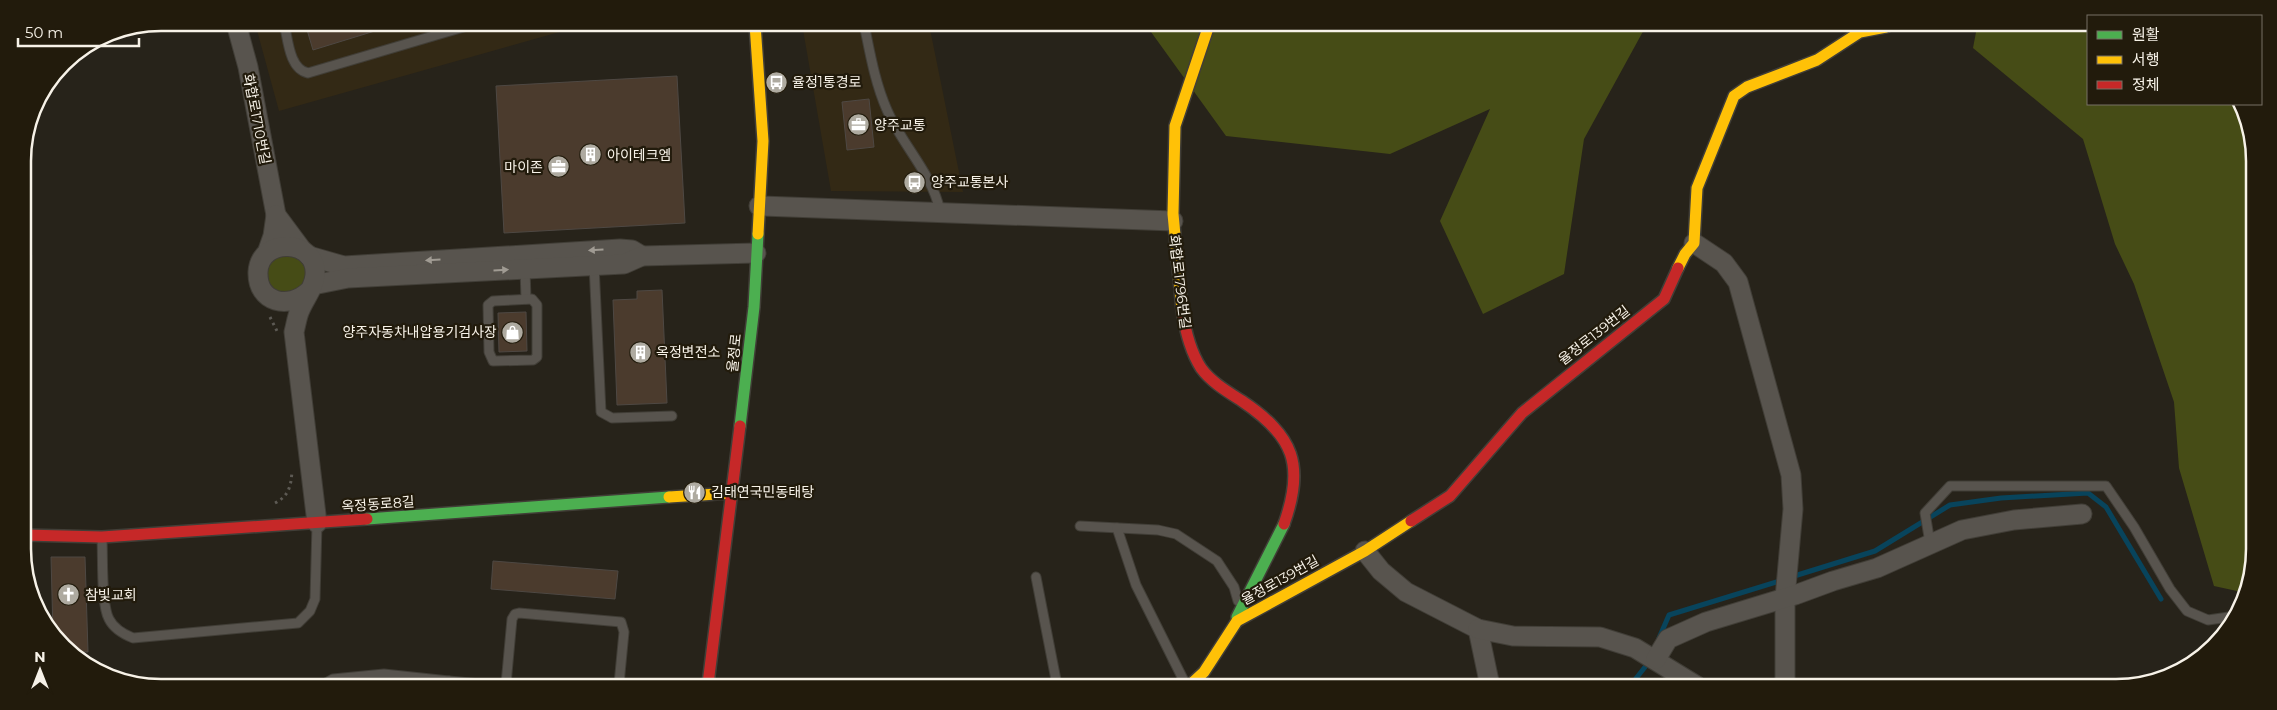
<svg xmlns="http://www.w3.org/2000/svg" width="2277" height="710" font-family="Montserrat,'Noto Sans KR',sans-serif">
<style>
.built{fill:#332915}
.green{fill:#464c16}
.lines{fill:none;stroke-linecap:round;stroke-linejoin:round}
.stream{stroke:#08445c;stroke-width:5}
.building{fill:#4b3b2d;stroke:#4e4843}
.lane-casing{stroke:#413e37;stroke-width:11}
.street-casing{stroke:#413e37;stroke-width:21}
.fast-casing{stroke:#413e37;stroke-width:14}
.slow-casing{stroke:#413e37;stroke-width:14}
.jam-casing{stroke:#413e37;stroke-width:14}
.path{stroke:#5d5a54;stroke-width:3;stroke-dasharray:2.5 4;stroke-linecap:butt}
.lane{stroke:#58544e;stroke-width:9}
.street{stroke:#58544e;stroke-width:19}
.fast{stroke:#4caf50;stroke-width:11}
.slow{stroke:#ffc107;stroke-width:11}
.jam{stroke:#c62828;stroke-width:11}
.oneway{fill:#a09b93}
.labels{text-anchor:middle;dominant-baseline:central;stroke-width:4.5;stroke-linejoin:round;paint-order:stroke}
.poi-label{font-size:14px;fill:#f7f2e8;stroke:#221b0c;text-anchor:start}
.street-label{font-size:14px;fill:#f7f2e8;stroke:#221b0c}
.rim{fill:none;stroke:#f7f2e8;stroke-width:2.5}
</style>
<rect width="100%" height="100%" fill="#27231a"/>
<g class="built">
<polygon points="255,23 588,24 279,111"/>
<polygon points="802,24 929,24 963,192 831,191"/>
</g>
<g class="green">
<polygon points="1146,25 1646,26 1584,139 1564,274 1483,314 1440,221 1490,109 1390,154 1226,136"/>
<polygon points="1977,27 2088,27 2088,104 2237,104 2252,134 2250,585 2246,593 2214,586 2179,468 2174,402 2134,284 2115,244 2083,139 1973,48"/>
<circle cx="287" cy="274" r="20"/>
</g>
<g class="lines">
<g class="stream">
<polyline points="1791,577 1875,551 1950,505 2001,498 2088,493 2106,507 2161,599"/>
<polyline points="1659,638 1669,615 1783,580"/>
<polyline points="1630,686 1649,662"/>
</g>
</g>
<g class="building">
<polygon points="305,23 391,23 391,26 313,50"/>
<polygon points="677,76 685,223 504,233 496,86"/>
<polygon points="869,99 874,147 847,150 842,102"/>
<polygon points="662,290 667,403 617,405 613,300 637,299 637,291"/>
<polygon points="526,312 527,351 499,352 498,313"/>
<polygon points="51,557 85,557 88,652 76,652 57,641 53,633"/>
<polygon points="493,561 618,571 615,599 491,589"/>
</g>
<g class="lines">
<defs>
<g id="lane">
<path d="M284,23C288,39 289,69 308,73L477,23"/>
<path d="M864,24C870,53 875,83 887,110C902,145 932,173 940,211"/>
<polyline points="594,265 601,412 612,418 672,416"/>
<polyline points="525,269 526,299"/>
<polygon points="532,299 537,305 537,357 533,360 493,361 489,352 488,305 493,301"/>
<polyline points="1080,526 1158,530 1176,534 1217,561 1234,587 1238,601"/>
<polyline points="1117,528 1136,585 1186,685"/>
<path d="M102,540C103,558 101,605 109,619C114,629 123,634 133,638L298,623L310,611L315,599L317,524"/>
<polyline points="1930,543 1925,513 1950,486 2106,486 2134,527 2170,589 2187,611 2208,620 2236,616"/>
<polyline points="1036,577 1057,685"/>
<polyline points="326,683 333,679 384,674 449,681"/>
<polyline points="448,683 449,681 480,684"/>
<polyline points="506,684 512,619 515,614 519,613 621,622 624,632 619,684"/>
</g>
<g id="street">
<polyline points="236,23 248,67 276,215"/>
<polyline points="759,206 1173,221"/>
<polyline points="1694,243 1724,263 1738,282 1791,475 1793,509 1785,598 1785,686"/>
<polyline points="267,253 273,236 276,215 302,250"/>
<polyline points="309,256 344,266 620,249 632,250 642,256"/>
<polyline points="313,285 348,278 624,264 642,256 756,253"/>
<path d="M309,291C289,310 257,303 258,272C260,236 318,239 315,275C314,288 305,298 300,310C297,316 296,325 294,332L317,523"/>
<polyline points="1365,551 1381,571 1406,592 1478,629 1490,686"/>
<polyline points="1478,629 1513,636 1600,637 1635,648 1697,686"/>
<polyline points="1656,659 1668,639 1706,622 1795,595 1833,581 1877,568 1962,530 2014,520 2082,514"/>
</g>
<g id="fast">
<polyline points="740,426 754,307 758,234"/>
<polyline points="367,519 669,497"/>
<polyline points="1237,617 1284,524"/>
</g>
<g id="slow">
<polyline points="755,24 763,141 758,234"/>
<polyline points="1678,268 1685,254 1694,243 1697,188 1734,96 1747,87 1817,60 1860,32 1886,27"/>
<polyline points="1182,310 1173,214 1175,126 1209,25"/>
<polyline points="669,497 733,493"/>
<polyline points="1190,685 1204,672 1237,621 1365,551 1411,521"/>
</g>
<g id="jam">
<path d="M1182,310C1185,329 1190,351 1201,368C1211,382 1228,392 1242,401C1294,436 1305,465 1284,524"/>
<polyline points="1411,521 1450,496 1522,413 1664,299 1678,268"/>
<polyline points="25,535 102,537 367,519"/>
<polyline points="708,684 740,426"/>
</g>
</defs>
<use href="#lane" class="lane-casing"/>
<use href="#street" class="street-casing"/>
<use href="#fast" class="fast-casing"/>
<use href="#slow" class="slow-casing"/>
<use href="#jam" class="jam-casing"/>
<g class="path">
<polyline points="270,317 277,331"/>
<path d="M275,503C289,496 291,486 292,471"/>
</g>
<use href="#lane" class="lane"/>
<use href="#street" class="street"/>
<use href="#fast" class="fast"/>
<use href="#slow" class="slow"/>
<use href="#jam" class="jam"/>
</g>
<defs><path id="oneway-solid" d="M-6-.8H1V-3.2L6.5 0L1 3.2V.8H-6Z" transform="scale(1.25)"/></defs>
<g class="oneway">
<use href="#oneway-solid" transform="translate(596 250) rotate(177)"/>
<use href="#oneway-solid" transform="translate(433 260) rotate(177)"/>
<use href="#oneway-solid" transform="translate(501 270) rotate(-3)"/>
</g>
<defs>
<symbol id="bus-disc" viewBox="-11 -11 22 22"><circle r="9.5" fill="#aeaaa0" stroke="#221b0c"/><path d="M-5-6H5V4H4V6H2V4H-2V6H-4V4H-5ZM-3.5-4V0h7V-4ZM-3.5 1.2v1.5H-2V1.2ZM2 1.2v1.5H3.5V1.2Z" fill="#fff"/></symbol>
<symbol id="office-disc" viewBox="-11 -11 22 22"><circle r="9.5" fill="#aeaaa0" stroke="#221b0c"/><path d="M-6-3h4V-5.5h4V-3h4V5H-6ZM-1-4.5V-3h2v-1.5ZM-6 0V1H6V0Z" fill="#fff"/></symbol>
<symbol id="building-disc" viewBox="-11 -11 22 22"><circle r="9.5" fill="#aeaaa0" stroke="#221b0c"/><path d="M-4-6H4V6H1V3H-1V6H-4ZM-2.5-4.3h1.7v1.8h-1.7ZM.8-4.3h1.7v1.8H.8ZM-2.5-1h1.7V.8h-1.7ZM.8-1h1.7V.8H.8Z" fill="#fff"/></symbol>
<symbol id="shop-disc" viewBox="-11 -11 22 22"><circle r="9.5" fill="#aeaaa0" stroke="#221b0c"/><path d="M-5-2.5h2.3a2.7 3.5 0 0 1 5.4 0H5L5.5 6h-11ZM-1.5-2.5h3a1.5 2.3 0 0 0-3 0Z" fill="#fff"/></symbol>
<symbol id="restaurant-disc" viewBox="-11 -11 22 22"><circle r="9.5" fill="#aeaaa0" stroke="#221b0c"/><path d="M-5-6h1v4h1v-4h1v4h1v-4h1v5L-1.5 .5V6h-2V.5L-5-1ZM5-6V6H3V1.5H1.5Q1.5-4 5-6Z" fill="#fff"/></symbol>
<symbol id="church-disc" viewBox="-11 -11 22 22"><circle r="9.5" fill="#aeaaa0" stroke="#221b0c"/><path d="M-1.2-6h2.4v3.5h3.3v2.4h-3.3V6h-2.4V-.1h-3.3v-2.4h3.3Z" fill="#fff"/></symbol>
</defs>
<g fill-rule="evenodd">
<use href="#bus-disc" x="764" y="70" width="25" height="25"/>
<use href="#office-disc" x="846" y="112" width="25" height="25"/>
<use href="#building-disc" x="578" y="142" width="25" height="25"/>
<use href="#office-disc" x="546" y="154" width="25" height="25"/>
<use href="#bus-disc" x="902" y="170" width="25" height="25"/>
<use href="#shop-disc" x="500" y="320" width="25" height="25"/>
<use href="#building-disc" x="628" y="340" width="25" height="25"/>
<use href="#restaurant-disc" x="682" y="480" width="25" height="25"/>
<use href="#church-disc" x="56" y="582" width="25" height="25"/>
</g>
<g class="labels">
<g class="poi-label">
<text x="792" y="82">율정1통경로</text>
<text x="874" y="125">양주교통</text>
<text x="607" y="155">아이테크엠</text>
<text x="543" y="167" text-anchor="end">마이존</text>
<text x="931" y="182">양주교통본사</text>
<text x="497" y="332" text-anchor="end">양주자동차내압용기검사장</text>
<text x="656" y="352">옥정변전소</text>
<text x="711" y="492">김태연국민동태탕</text>
<text x="85" y="595">참빛교회</text>
</g>
<g class="street-label">
<text transform="translate(257 119) rotate(79)">화합로1710번길</text>
<text transform="translate(1180 282) rotate(83)">화합로1796번길</text>
<text transform="translate(1594 335) rotate(-38)">율정로139번길</text>
<text transform="translate(734 353) rotate(-84)">율정로</text>
<text transform="translate(378 504) rotate(-4)">옥정동로8길</text>
<text transform="translate(1280 580) rotate(-29)">율정로139번길</text>
</g>
</g>
<path d="M0 0H2277V710H0ZM161 31H2116A130 130 0 0 1 2246 161V549A130 130 0 0 1 2116 679H161A130 130 0 0 1 31 549V161A130 130 0 0 1 161 31Z" fill="#221b0c" fill-rule="evenodd"/>
<path class="rim" d="M161 31H2116A130 130 0 0 1 2246 161V549A130 130 0 0 1 2116 679H161A130 130 0 0 1 31 549V161A130 130 0 0 1 161 31Z"/>
<rect x="2087" y="15" width="175" height="90" fill="#221b0c" stroke="#777164"/>
<rect x="2097" y="31" width="25" height="8" fill="#4caf50" stroke="#777164"/>
<text x="2132" y="40" font-size="15" fill="#f7f2e8">원활</text>
<rect x="2097" y="56" width="25" height="8" fill="#ffc107" stroke="#777164"/>
<text x="2132" y="65" font-size="15" fill="#f7f2e8">서행</text>
<rect x="2097" y="81" width="25" height="8" fill="#c62828" stroke="#777164"/>
<text x="2132" y="90" font-size="15" fill="#f7f2e8">정체</text>
<g transform="translate(40 670)" stroke="#221b0c" stroke-width="4" paint-order="stroke">
<path d="M0-4L9 19L0 12L-9 19Z" fill="#f7f2e8"/>
<text y="-8" font-size="14" font-weight="bold" text-anchor="middle" fill="#f7f2e8">N</text>
</g>
<path d="M18 38v8h121v-8" fill="none" stroke="#f7f2e8" stroke-width="2.5"/>
<text x="25" y="38" font-size="15" fill="#f7f2e8" stroke="#221b0c" stroke-width="4" paint-order="stroke">50 m</text>
</svg>
